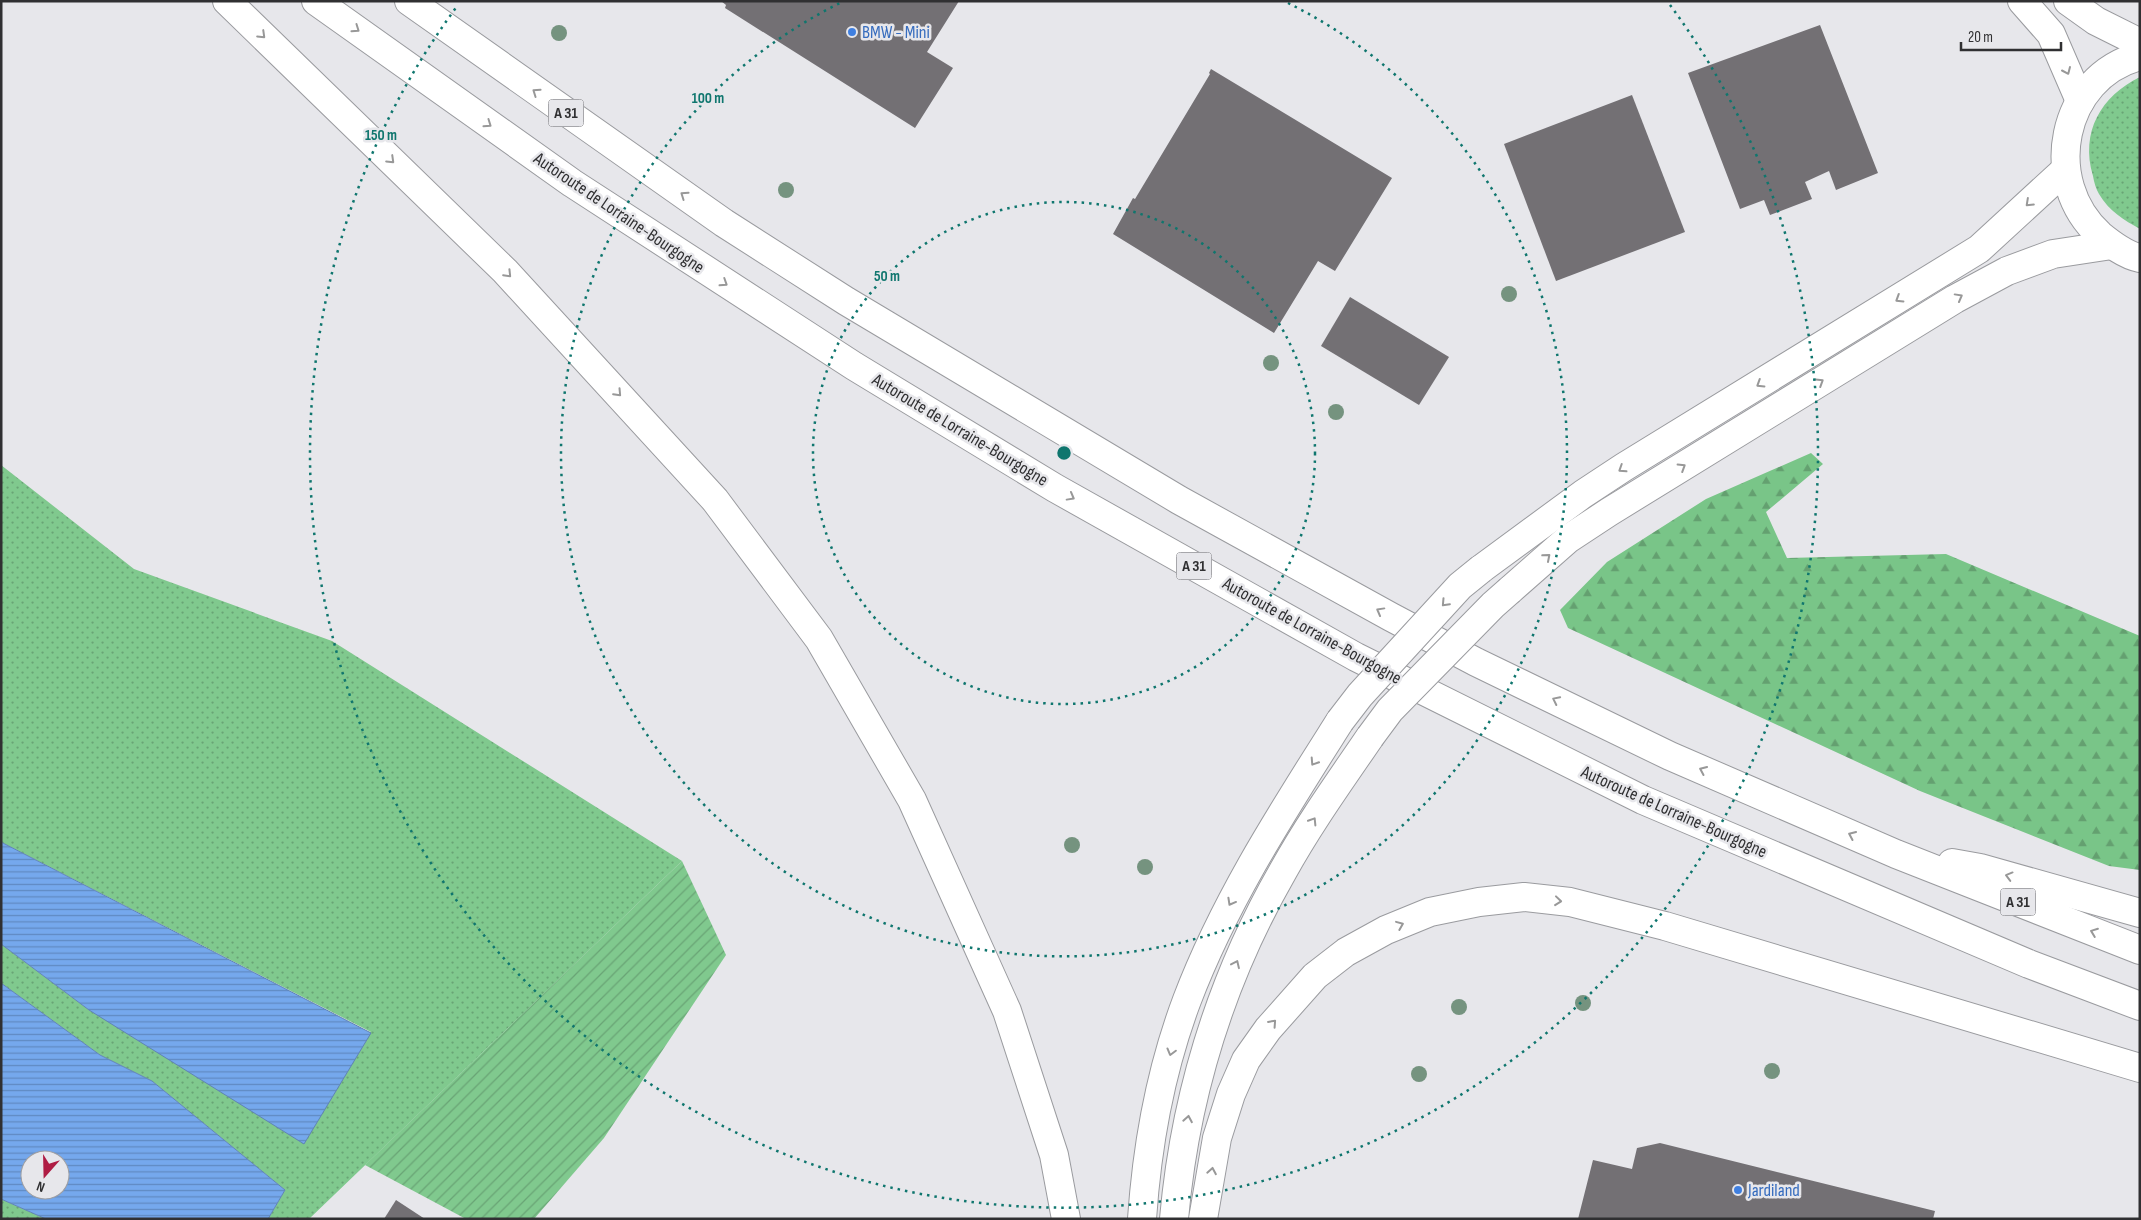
<svg xmlns="http://www.w3.org/2000/svg" width="2141" height="1220" font-family="'Sofia Sans Condensed',sans-serif">
<style>
.grass{fill:url(#grass-dots)}
.forest{fill:url(#forest-firs)}
.garden{fill:url(#garden-furrows)}
.water{fill:url(#water-rules);stroke:#6084b5;fill-rule:evenodd}
.building{fill:#737074}
.lines{fill:none;stroke-linecap:round;stroke-linejoin:round}
.minor-casing{stroke:#9a9b9f;stroke-width:30}
.major-casing{stroke:#9a9b9f;stroke-width:30}
.highway-casing{stroke:#9a9b9f;stroke-width:30}
.minor{stroke:#fff;stroke-width:28}
.major{stroke:#fff;stroke-width:28}
.highway{stroke:#fff;stroke-width:28}
.major-bridge-casing{stroke:#9a9b9f;stroke-width:30;stroke-linecap:butt}
.major-bridge{stroke:#fff;stroke-width:28}
.tree{fill:#75937f}
.oneway{stroke:#989898}
.ring{fill:none;stroke:#0f766e;stroke-width:2.5;stroke-dasharray:2.5 5}
.shop-dot{fill:#3f7fe0;stroke:#e7e7eb;stroke-width:2}
.labels{text-anchor:middle;dominant-baseline:central;stroke-width:5;stroke-linejoin:round;paint-order:stroke}
.shield{fill:#e7e7eb;stroke:#67676a;stroke-width:1}
.shield-label{font-size:16px;font-weight:bold;fill:#303032}
.shop-label{font-size:18px;fill:#366cbe;stroke:#e7e7eb;text-anchor:start}
.street-label{font-size:18px;fill:#303032;stroke:#e7e7eb}
.centre{fill:#0f766e;stroke:#e7e7eb;stroke-width:2.5}
.ring-label{font-size:15px;text-anchor:middle;font-weight:bold;fill:#0f766e;stroke:#e7e7eb;stroke-width:5;stroke-linejoin:round;paint-order:stroke}
</style>
<defs>
<pattern id="grass-dots" width="8" height="8" patternUnits="userSpaceOnUse" patternTransform="scale(1.25)"><rect width="8" height="8" fill="#80c98e"/><path d="M2 2h.1M6 6h.1" fill="none" stroke="#69a475" stroke-width="1.8" stroke-linecap="round"/></pattern>
<pattern id="forest-firs" width="22" height="20" patternUnits="userSpaceOnUse" patternTransform="scale(1.25)"><rect width="22" height="20" fill="#79c588"/><path d="M5 1l3.5 6h-7zM16 11l3.5 6h-7z" fill="#64a070"/></pattern>
<pattern id="garden-furrows" width="10" height="10" patternUnits="userSpaceOnUse" patternTransform="scale(1.25)"><rect width="10" height="10" fill="#80c98e"/><path d="M-1 1l2-2M0 10L10 0M9 11l2-2" fill="none" stroke="#69a475"/></pattern>
<pattern id="water-rules" width="6" height="5" patternUnits="userSpaceOnUse" patternTransform="scale(1.25)"><rect width="6" height="5" fill="#75a8ed"/><path d="M0 2.5h6" fill="none" stroke="#6089c1"/></pattern>
</defs>
<rect width="100%" height="100%" fill="#e7e7eb"/>
<g class="grass">
<path d="M2140,77V229C2124,220 2109,211 2099,194C2096,189 2094,182 2093,176C2080,132 2101,96 2140,77Z"/>
<polygon points="1,465 134,569 332,641 682,861 309,1219 268,1219 285,1190 152,1081 100,1055 1,983 1,944 89,1010 371,1032 1,842"/>
<polygon points="1,1199 46,1219 1,1219"/>
</g>
<polygon class="forest" points="1811,453 1823,464 1766,512 1787,558 1946,554 2140,636 2140,870 2109,866 1920,791 1568,628 1560,610 1607,562 1706,499"/>
<polygon class="garden" points="682,861 726,955 604,1138 534,1219 466,1219 365,1165"/>
<g class="water">
<polygon points="1,842 371,1033 304,1144 89,1010 1,944"/>
<path d="M1,983L100,1055L152,1081L285,1190L268,1219H46L1,1199ZM30,1160H60V1190H30Z"/>
</g>
<g class="building">
<polygon points="721,1 959,1 927,52 953,68 915,128 725,8 726,5"/>
<polygon points="1820,25 1878,173 1836,190 1829,171 1805,182 1812,199 1770,215 1764,200 1740,209 1688,73"/>
<polygon points="1211,69 1392,178 1335,271 1318,261 1274,333 1113,234 1133,198 1135,199 1210,74 1209,73"/>
<polygon points="1632,95 1685,232 1556,281 1504,144"/>
<polygon points="1350,297 1449,357 1419,405 1321,346"/>
<polygon points="1660,1143 1935,1211 1933,1219 1578,1219 1593,1160 1632,1169 1637,1148"/>
<polygon points="396,1200 425,1219 384,1219"/>
</g>
<g class="lines">
<defs>
<g id="minor">
<polyline points="2022,1 2051,34 2080,101"/>
<polyline points="2068,1 2096,21 2140,43"/>
</g>
<g id="major">
<path d="M2140,56C2060,77 2041,182 2100,235C2111,244 2125,255 2140,258"/>
<polyline points="1481,569 1583,494 1624,467 1979,249 2065,170"/>
<polyline points="1510,590 1568,539 1609,512 1955,299 2007,271 2053,254 2112,245"/>
<path d="M1142,1219C1147,1146 1161,1069 1187,1000C1225,900 1283,811 1340,721"/>
<path d="M1174,1219C1185,1094 1221,979 1283,871C1309,824 1340,781 1370,737"/>
</g>
<g id="highway">
<polyline points="227,1 505,271 715,500 819,639 912,800 1007,1011 1054,1155 1066,1219"/>
<polyline points="316,1 572,183 854,366 1055,488 1356,657 1643,800 2029,964 2140,1006"/>
<polyline points="409,1 724,223 846,301 1179,500 1391,617 1476,662 1670,756 1896,854 2140,950"/>
<polyline points="1952,863 1980,868 2140,913"/>
<polyline points="1203,1219 1217,1138 1231,1094 1246,1060 1268,1029 1315,976 1346,952 1386,930 1430,912 1479,902 1524,897 1570,902 1665,926 2140,1068"/>
</g>
</defs>
<use href="#minor" class="minor-casing"/>
<use href="#major" class="major-casing"/>
<use href="#highway" class="highway-casing"/>
<use href="#minor" class="minor"/>
<use href="#major" class="major"/>
<use href="#highway" class="highway"/>
<defs>
<g id="major-bridge">
<polyline points="1340,721 1360,695 1460,586 1481,569"/>
<polyline points="1370,737 1390,710 1493,605 1510,590"/>
</g>
</defs>
<use href="#major-bridge" class="major-bridge-casing"/>
<use href="#major-bridge" class="major-bridge"/>
</g>
<g class="tree">
<circle cx="559" cy="33" r="8"/>
<circle cx="786" cy="190" r="8"/>
<circle cx="1509" cy="294" r="8"/>
<circle cx="1271" cy="363" r="8"/>
<circle cx="1336" cy="412" r="8"/>
<circle cx="1072" cy="845" r="8"/>
<circle cx="1145" cy="867" r="8"/>
<circle cx="1583" cy="1003" r="8"/>
<circle cx="1459" cy="1007" r="8"/>
<circle cx="1772" cy="1071" r="8"/>
<circle cx="1419" cy="1074" r="8"/>
</g>
<defs><path id="oneway-chevron" d="M-2-3.5L2.5 0L-2 3.5" fill="none" stroke-width="1.6" stroke-linecap="round" stroke-linejoin="round" transform="scale(1.25)"/></defs>
<g class="oneway">
<use href="#oneway-chevron" transform="translate(356 29) rotate(35)"/>
<use href="#oneway-chevron" transform="translate(262 35) rotate(44)"/>
<use href="#oneway-chevron" transform="translate(2067 71) rotate(66)"/>
<use href="#oneway-chevron" transform="translate(536 92) rotate(-145)"/>
<use href="#oneway-chevron" transform="translate(488 124) rotate(35)"/>
<use href="#oneway-chevron" transform="translate(391 160) rotate(44)"/>
<use href="#oneway-chevron" transform="translate(684 195) rotate(-145)"/>
<use href="#oneway-chevron" transform="translate(2029 203) rotate(137)"/>
<use href="#oneway-chevron" transform="translate(508 274) rotate(46)"/>
<use href="#oneway-chevron" transform="translate(724 283) rotate(33)"/>
<use href="#oneway-chevron" transform="translate(1959 297) rotate(-29)"/>
<use href="#oneway-chevron" transform="translate(1899 299) rotate(148)"/>
<use href="#oneway-chevron" transform="translate(1820 382) rotate(-32)"/>
<use href="#oneway-chevron" transform="translate(1760 384) rotate(148)"/>
<use href="#oneway-chevron" transform="translate(618 393) rotate(47)"/>
<use href="#oneway-chevron" transform="translate(1682 467) rotate(-32)"/>
<use href="#oneway-chevron" transform="translate(1622 469) rotate(147)"/>
<use href="#oneway-chevron" transform="translate(1071 497) rotate(29)"/>
<use href="#oneway-chevron" transform="translate(1547 557) rotate(-41)"/>
<use href="#oneway-chevron" transform="translate(1445 603) rotate(133)"/>
<use href="#oneway-chevron" transform="translate(1380 611) rotate(-151)"/>
<use href="#oneway-chevron" transform="translate(1556 700) rotate(-154)"/>
<use href="#oneway-chevron" transform="translate(1314 762) rotate(123)"/>
<use href="#oneway-chevron" transform="translate(1703 770) rotate(-156)"/>
<use href="#oneway-chevron" transform="translate(1313 821) rotate(-58)"/>
<use href="#oneway-chevron" transform="translate(1852 835) rotate(-156)"/>
<use href="#oneway-chevron" transform="translate(2009 876) rotate(-165)"/>
<use href="#oneway-chevron" transform="translate(1558 901) rotate(6)"/>
<use href="#oneway-chevron" transform="translate(1231 902) rotate(119)"/>
<use href="#oneway-chevron" transform="translate(1400 925) rotate(-22)"/>
<use href="#oneway-chevron" transform="translate(2094 932) rotate(-159)"/>
<use href="#oneway-chevron" transform="translate(1236 964) rotate(-65)"/>
<use href="#oneway-chevron" transform="translate(1273 1023) rotate(-48)"/>
<use href="#oneway-chevron" transform="translate(1171 1052) rotate(105)"/>
<use href="#oneway-chevron" transform="translate(1188 1119) rotate(-80)"/>
<use href="#oneway-chevron" transform="translate(1212 1171) rotate(-80)"/>
</g>
<g class="ring">
<circle cx="1064" cy="453" r="251"/>
<path d="M1288 3A503 503 0 1 1 840 3"/>
<path d="M1670 5A754 754 0 1 1 458 5"/>
</g>
<g class="shop-dot">
<circle cx="852" cy="32" r="5"/>
<circle cx="1738" cy="1190" r="5"/>
</g>
<g class="labels">
<g class="shield">
<rect x="548.5" y="99.5" width="35" height="27" rx="4"/>
<rect x="1176.5" y="552.5" width="35" height="27" rx="4"/>
<rect x="2000.5" y="888.5" width="35" height="27" rx="4"/>
</g>
<g class="shield-label">
<text x="566" y="113">A 31</text>
<text x="1194" y="566">A 31</text>
<text x="2018" y="902">A 31</text>
</g>
<g class="shop-label">
<text x="862" y="32">BMW - Mini</text>
<text x="1748" y="1190">Jardiland</text>
</g>
<g class="street-label">
<text transform="translate(619 213) rotate(34)">Autoroute de Lorraine-Bourgogne</text>
<text transform="translate(960 430) rotate(31)">Autoroute de Lorraine-Bourgogne</text>
<text transform="translate(1312 631) rotate(29)">Autoroute de Lorraine-Bourgogne</text>
<text transform="translate(1674 812) rotate(24)">Autoroute de Lorraine-Bourgogne</text>
</g>
</g>
<circle cx="1064" cy="453" r="8" class="centre"/>
<g class="ring-label">
<text x="708" y="103">100 m</text>
<text x="381" y="140">150 m</text>
<text x="887" y="281">50 m</text>
</g>
<rect width="2141" height="1220" fill="none" stroke="#303032" stroke-width="5"/>
<g transform="translate(45 1175) rotate(200)"><circle r="24" fill="#e7e7eb" stroke="#9e9ea1"/>
<path d="M0-4L9 19L0 12L-9 19Z" fill="#af1c44"/>
<text y="-8" font-size="14" font-weight="bold" text-anchor="middle" fill="#303032">N</text>
</g>
<path d="M1961 42v8h100v-8" fill="none" stroke="#303032" stroke-width="2.5"/>
<text x="1968" y="42" font-size="15" fill="#303032" stroke="#e7e7eb" stroke-width="4" paint-order="stroke">20 m</text>
</svg>
